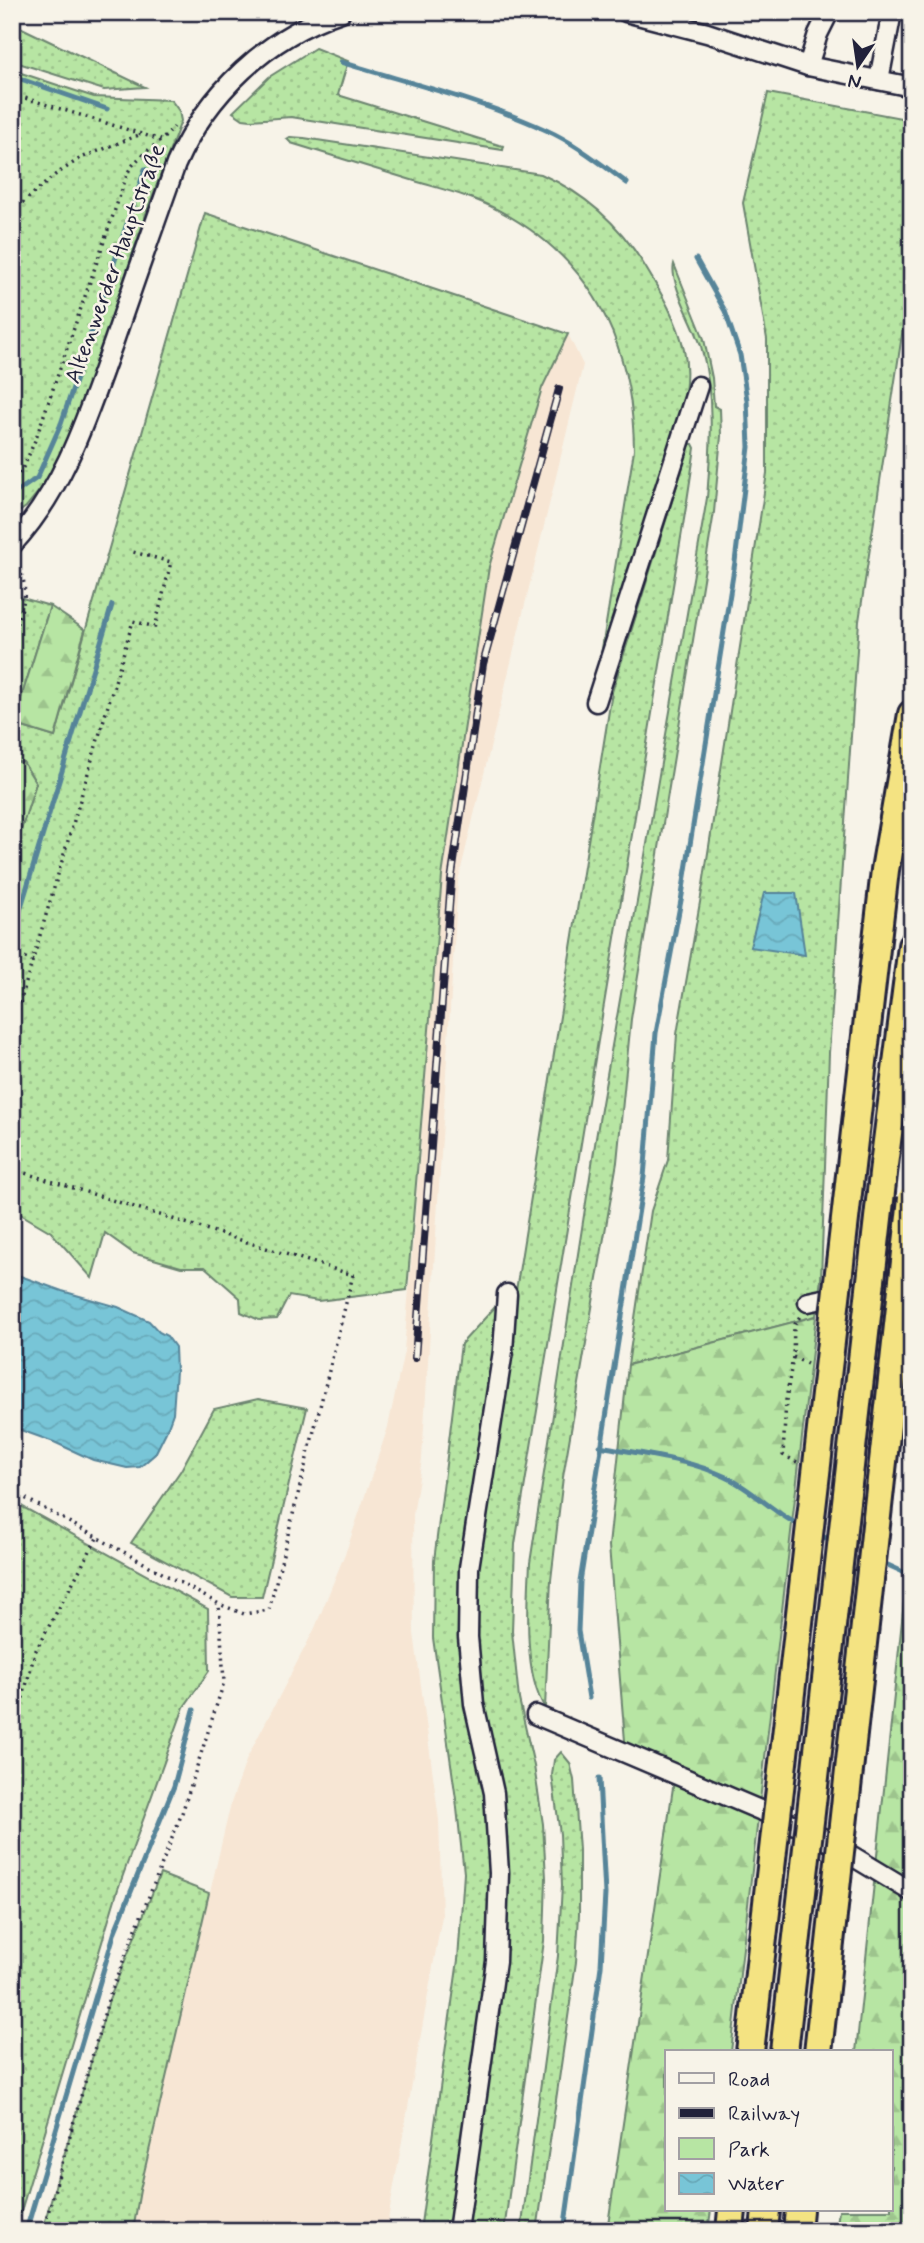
<svg xmlns="http://www.w3.org/2000/svg" width="924" height="2243" font-family="Mynerve,sans-serif">
<style>
.built{fill:#f7e6d4}
.green{fill:url(#green-dots);stroke:#6c846f;stroke-width:2}
.forest{fill:url(#forest-firs);stroke:#6c846f;stroke-width:2}
.water{fill:url(#water-waves);stroke:#568499;stroke-width:2}
.lines{fill:none;stroke-linecap:round;stroke-linejoin:round}
.stream{stroke:#568499;stroke-width:5}
.minor-casing{stroke:#22223b;stroke-width:23}
.highway-casing{stroke:#22223b;stroke-width:32}
.path{stroke:#22223b;stroke-width:3.5;stroke-dasharray:2 5;stroke-linecap:butt}
.minor{stroke:#f7f3e8;stroke-width:18}
.highway{stroke:#f4e382;stroke-width:26}
.rail-casing{stroke:#22223b;stroke-width:8}
.rail{stroke:#f7f3e8;stroke-width:5;stroke-dasharray:16;stroke-linecap:butt}
.highway-bridge-casing{stroke:#22223b;stroke-width:32;stroke-linecap:butt}
.highway-bridge{stroke:#f4e382;stroke-width:26}
.labels{text-anchor:middle;dominant-baseline:central;stroke-width:5;stroke-linejoin:round;paint-order:stroke}
.street-label{font-size:23px;fill:#22223b;stroke:#f7f3e8}
</style>
<defs>
<pattern id="green-dots" width="8" height="8" patternUnits="userSpaceOnUse" patternTransform="scale(1.75)"><rect width="8" height="8" fill="#b7e5a3"/><path d="M2 2h.1M6 6h.1" fill="none" stroke="#9dc48d" stroke-width="1.8" stroke-linecap="round"/></pattern>
<pattern id="forest-firs" width="22" height="20" patternUnits="userSpaceOnUse" patternTransform="scale(1.75)"><rect width="22" height="20" fill="#b7e5a3"/><path d="M5 1l3.5 6h-7zM16 11l3.5 6h-7z" fill="#9dc48d"/></pattern>
<pattern id="water-waves" width="16" height="10" patternUnits="userSpaceOnUse" patternTransform="scale(1.75)"><rect width="16" height="10" fill="#78c5d7"/><path d="M0 5q4-4 8 0t8 0" fill="none" stroke="#68a9b9"/></pattern>
</defs>
<rect width="100%" height="100%" fill="#f7f3e8"/>
<filter id="ink" filterUnits="userSpaceOnUse"><feTurbulence type="fractalNoise" baseFrequency=".0143" numOctaves="2"/><feDisplacementMap in="SourceGraphic" scale="14" xChannelSelector="R" yChannelSelector="G"/><feConvolveMatrix kernelMatrix="1 2 1 2 8 2 1 2 1" color-interpolation-filters="sRGB"/></filter>
<g filter="url(#ink)">
<polygon class="built" points="568,334 583,365 458,881 422,1459 413,1515 414,1633 439,1820 442,1916 386,2231 133,2231 140,2190 231,1803 247,1758 315,1628 348,1546 388,1427 404,1351 442,876 489,567 542,388"/>
<g class="green">
<polygon points="12,23 28,31 145,87 104,90 12,61"/>
<polygon points="315,48 348,61 338,95 499,145 504,146 503,150 291,117 251,120 243,119 233,112 269,77"/>
<polygon points="12,70 94,97 171,100 179,111 181,121 148,208 63,462 26,507 12,517"/>
<polygon points="768,93 912,120 912,268 859,621 829,1053 821,1279 816,1316 628,1365 651,1211 668,1160 677,1034 703,885 767,473 767,339 743,203"/>
<path d="M290,137L304,138L541,174C586,194 621,226 646,268C661,293 678,321 684,350C695,398 666,458 651,504C634,556 617,609 600,661L634,450C633,346 594,260 498,210C474,197 445,190 418,182C376,169 334,156 291,143L287,139Z"/>
<polygon points="205,213 568,334 542,388 489,567 442,876 407,1290 318,1301 289,1296 277,1319 259,1320 241,1312 240,1298 205,1267 181,1267 133,1253 105,1233 92,1278 51,1232 12,1209 12,858 36,783 23,762 12,762 12,595 50,606 13,724 55,737"/>
<path d="M674,264L704,339L712,378L714,406L720,409L721,436L714,512L631,1019L617,1162L563,1477L551,1580L545,1708C523,1674 528,1603 530,1563L596,1138L707,498C711,447 715,395 701,346C695,325 669,283 674,264Z"/>
<polygon points="690,444 693,444 695,448 687,501 515,1544 512,1631 519,1699 534,1766 543,1824 546,1878 544,1941 504,2231 462,2231 503,1935 477,1699 472,1608 502,1378 612,692"/>
<polygon points="507,1294 469,1568 499,1873 458,2231 420,2231 458,1960 464,1873 456,1799 433,1638 434,1561 461,1344"/>
<polygon points="258,1399 307,1408 262,1597 232,1597 131,1543 181,1470 214,1409"/>
<polygon points="12,1501 208,1609 209,1671 184,1707 118,1889 15,2231 12,2231"/>
<polygon points="561,1752 570,1763 574,1780 579,1850 579,1915 576,1962 537,2231 521,2231 558,1956 562,1885 560,1834 552,1775 554,1760"/>
<polygon points="160,1874 209,1893 140,2190 133,2231 42,2231 109,2000"/>
</g>
<g class="forest">
<polygon points="50,606 85,630 55,737 13,724"/>
<polygon points="12,762 23,762 36,783 12,858"/>
<polygon points="816,1316 731,2052 667,2052 667,2210 711,2210 708,2231 607,2231 675,1774 626,1753 609,1546 628,1365"/>
<polygon points="904,1602 912,1605 912,2231 836,2231 839,2210 891,2210 891,2052 856,2052"/>
</g>
<g class="water">
<polygon points="764,893 796,893 805,955 750,947"/>
<polygon points="12,1273 62,1291 118,1307 149,1321 159,1332 167,1336 175,1347 176,1371 173,1413 166,1432 155,1454 140,1467 127,1468 93,1460 54,1442 12,1427"/>
</g>
<g class="lines">
<g class="stream">
<polyline points="178,12 192,17"/>
<path d="M341,62C409,83 481,100 546,130C575,143 601,164 627,183"/>
<polyline points="12,76 107,109"/>
<polyline points="18,491 37,478 61,424 145,169"/>
<polyline points="15,927 112,605"/>
<path d="M600,1446C641,1454 688,1459 726,1477C754,1490 775,1515 803,1527"/>
<polyline points="815,1533 835,1542"/>
<polyline points="879,1561 912,1576"/>
<polyline points="589,1698 578,1631 580,1582 644,1177 656,1033 682,895 735,562 749,447 747,400 740,355 725,311 696,259"/>
<polyline points="26,2231 115,1931 174,1786 194,1710"/>
<polyline points="564,2231 601,1966 605,1894 599,1778"/>
</g>
<defs>
<g id="minor">
<polyline points="626,12 707,33 808,66 912,87"/>
<polyline points="808,66 818,34 829,12"/>
<polyline points="879,80 892,12"/>
<path d="M12,545C65,488 88,413 114,341C134,282 155,223 176,164C207,94 267,36 341,12"/>
<polyline points="596,702 698,386"/>
<polyline points="808,1302 867,1290 912,1301"/>
<polyline points="836,1698 855,1580"/>
<polyline points="536,1715 814,1833 912,1892"/>
<polyline points="458,2231 496,1961 499,1873 494,1793 474,1704 468,1637 469,1568 503,1351 507,1294"/>
</g>
<g id="highway">
<polyline points="853,1149 885,870 912,714"/>
<polyline points="884,1165 912,946"/>
<polyline points="730,2231 732,2210"/>
<polyline points="764,2231 766,2210"/>
<polyline points="797,2231 799,2210"/>
</g>
</defs>
<use href="#minor" class="minor-casing"/>
<use href="#highway" class="highway-casing"/>
<g class="path">
<polyline points="12,94 161,140"/>
<polyline points="12,212 55,175 81,158 141,134"/>
<path d="M12,486L25,464L36,438L128,172C140,152 160,145 174,127"/>
<path d="M12,637C21,610 35,585 12,561"/>
<polyline points="12,953 33,961"/>
<polyline points="12,1030 133,621 155,627 171,562 133,552"/>
<polyline points="12,1169 353,1275 269,1610 244,1614 219,1604 12,1491"/>
<polyline points="793,1357 807,1364"/>
<polyline points="797,1462 783,1455 786,1400 793,1357 794,1326 800,1316"/>
<polyline points="12,1739 35,1652 97,1538"/>
<polyline points="43,2231 109,1997 182,1813 224,1682 219,1604"/>
</g>
<use href="#minor" class="minor"/>
<use href="#highway" class="highway"/>
<defs>
<polyline id="rail" points="415,1358 451,881 483,664 559,389"/>
</defs>
<use href="#rail" class="rail-casing"/>
<use href="#rail" class="rail"/>
<defs>
<g id="highway-bridge">
<polyline points="750,2052 853,1149"/>
<polyline points="784,2052 884,1165"/>
<polyline points="818,2052 912,1198"/>
</g>
</defs>
<use href="#highway-bridge" class="highway-bridge-casing"/>
<use href="#highway-bridge" class="highway-bridge"/>
</g>
</g>
<g class="labels">
<g class="street-label">
<text transform="translate(116 264) rotate(-70)">Altenwerder Hauptstraße</text>
</g>
</g>
<rect width="924" height="2243" fill="none" stroke="#f7f3e8" stroke-width="42"/>
<rect x="21" y="21" width="882" height="2201" fill="none" stroke="#22223b" stroke-width="2.5" filter="url(#ink)"/>
<rect x="665" y="2050" width="228" height="161" fill="#f7f3e8" stroke="#a29fa3" stroke-width="2"/>
<rect x="679" y="2073" width="35" height="10" fill="#f7f3e8" stroke="#a29fa3" stroke-width="2"/>
<text x="728" y="2086" font-size="21" fill="#22223b">Road</text>
<rect x="679" y="2108" width="35" height="10" fill="#22223b" stroke="#a29fa3" stroke-width="2"/>
<text x="728" y="2120" font-size="21" fill="#22223b">Railway</text>
<rect x="679" y="2138" width="35" height="21" fill="#b7e5a3" stroke="#a29fa3" stroke-width="2"/>
<text x="728" y="2156" font-size="21" fill="#22223b">Park</text>
<rect x="679" y="2173" width="35" height="21" fill="url(#water-waves)" stroke="#a29fa3" stroke-width="2"/>
<text x="728" y="2190" font-size="21" fill="#22223b">Water</text>
<g transform="translate(858 66) rotate(193)" stroke="#f7f3e8" stroke-width="5" paint-order="stroke">
<path d="M0-5L12 26L0 18L-12 26Z" fill="#22223b"/>
<text y="-10" font-size="19" font-weight="bold" text-anchor="middle" fill="#22223b">N</text>
</g>
</svg>
